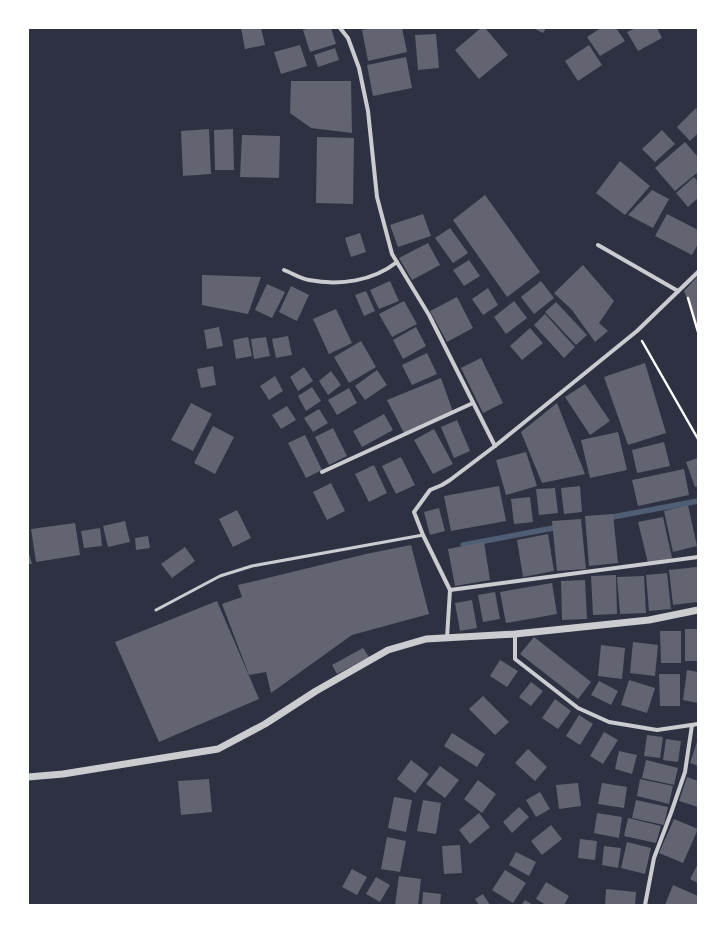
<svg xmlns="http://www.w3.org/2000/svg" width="726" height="933" font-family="Roboto,sans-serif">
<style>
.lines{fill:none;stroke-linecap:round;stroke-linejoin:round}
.stream{stroke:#4f5d75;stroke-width:5.5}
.building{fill:#626471}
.path{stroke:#fff;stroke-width:2.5}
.service{stroke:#caccd0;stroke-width:3}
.minor{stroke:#caccd0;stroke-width:4}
.tertiary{stroke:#caccd0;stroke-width:7}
</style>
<rect width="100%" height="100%" fill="#2d3142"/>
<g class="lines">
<g class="stream">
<polyline points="607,518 698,501"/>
<polyline points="463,545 559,527"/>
</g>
</g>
<g class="building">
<polygon points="241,28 261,28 265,45 245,49"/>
<polygon points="310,28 331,28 336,44 310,52 303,30"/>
<polygon points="372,28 402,28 407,52 368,61 362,30"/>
<polygon points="481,28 485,28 508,55 479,79 455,50"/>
<polygon points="533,28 546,28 543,33"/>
<polygon points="601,28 616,28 625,41 600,56 587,37"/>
<polygon points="636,28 657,28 662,38 638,51 627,32"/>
<polygon points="436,34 439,68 418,70 415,35"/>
<polygon points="300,45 307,66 281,74 274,52"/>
<polygon points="589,45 602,65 578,81 565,61"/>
<polygon points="335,48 339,60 318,67 314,55"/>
<polygon points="406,57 412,88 373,96 367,65"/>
<polygon points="291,81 351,81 352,133 311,128 290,113"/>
<polygon points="696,108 698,110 698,133 690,141 677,127"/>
<polygon points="209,129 211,174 183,176 181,131"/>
<polygon points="233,129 234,170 215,170 214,130"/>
<polygon points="662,130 675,144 655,162 642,149"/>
<polygon points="242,135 280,136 279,178 240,177"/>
<polygon points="317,137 354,138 353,204 316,203"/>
<polygon points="685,142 698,157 698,172 675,191 655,168"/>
<polygon points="620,161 650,186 625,215 596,193"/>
<polygon points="694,177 698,182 698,198 688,207 676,193"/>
<polygon points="652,190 669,199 653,228 628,215"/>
<polygon points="485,195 540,272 507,297 453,220"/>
<polygon points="423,214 431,236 398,247 390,225"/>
<polygon points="667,214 698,230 698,244 692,255 655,236"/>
<polygon points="450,228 468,253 453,263 435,238"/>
<polygon points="360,233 366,252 351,257 345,238"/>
<polygon points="428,243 440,265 412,280 399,258"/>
<polygon points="469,260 480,276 464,286 453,270"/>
<polygon points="583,265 614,301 599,323 608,331 595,342 572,310 554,293"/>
<polygon points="202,275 261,277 248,314 202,305"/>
<polygon points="698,276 698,327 684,291"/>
<polygon points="390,281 399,301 379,309 370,290"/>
<polygon points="541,281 554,298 534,314 521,297"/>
<polygon points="267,284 285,292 272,318 255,310"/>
<polygon points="291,286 309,295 297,321 279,312"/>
<polygon points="488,288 498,305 483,315 472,299"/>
<polygon points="366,291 375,311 364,316 355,295"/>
<polygon points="457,297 473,328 447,342 430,311"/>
<polygon points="404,301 417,324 392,337 379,314"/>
<polygon points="514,301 527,318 506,334 494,317"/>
<polygon points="556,302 587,335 576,345 545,312"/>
<polygon points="336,309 352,343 329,354 313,319"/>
<polygon points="545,314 575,347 564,358 534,325"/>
<polygon points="219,327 223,346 207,349 204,330"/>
<polygon points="416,327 426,346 403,359 393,340"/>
<polygon points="530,328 543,343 522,360 510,346"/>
<polygon points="288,336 292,355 276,358 272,339"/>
<polygon points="248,337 252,356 236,359 233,340"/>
<polygon points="266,337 270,356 254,359 251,339"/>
<polygon points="361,341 376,367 349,383 334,357"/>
<polygon points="427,353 437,374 412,385 402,365"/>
<polygon points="481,358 503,403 483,413 461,368"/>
<polygon points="645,363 666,433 628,445 604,377"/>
<polygon points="213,366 216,385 201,388 197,369"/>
<polygon points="304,367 313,381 298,391 290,377"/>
<polygon points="377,370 387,385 365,400 355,386"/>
<polygon points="331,371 341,385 328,395 319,381"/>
<polygon points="275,376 283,391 269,400 260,386"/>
<polygon points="441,378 453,412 404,433 387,400"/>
<polygon points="585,384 610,421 590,435 565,397"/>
<polygon points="312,387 321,401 306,411 298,396"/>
<polygon points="349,388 357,403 337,415 328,400"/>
<polygon points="191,403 212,414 193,451 171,440"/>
<polygon points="557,403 585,474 542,483 521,432"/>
<polygon points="287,406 296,420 281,429 272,415"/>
<polygon points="319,409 328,423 313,432 304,418"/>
<polygon points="384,414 393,430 362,447 353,431"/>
<polygon points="457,420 470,451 454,458 441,427"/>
<polygon points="213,426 234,437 215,474 194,463"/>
<polygon points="333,428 347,456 329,465 315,437"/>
<polygon points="434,429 453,464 433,474 414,440"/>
<polygon points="618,432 627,470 590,478 581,440"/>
<polygon points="305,435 322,470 306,478 288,443"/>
<polygon points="664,442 670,466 637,473 632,450"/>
<polygon points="526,452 537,486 506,495 496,460"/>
<polygon points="401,457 415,485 396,494 382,466"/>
<polygon points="698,458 698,486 695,487 686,462"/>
<polygon points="374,465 387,493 369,502 355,474"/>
<polygon points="684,469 689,495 638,506 632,480"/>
<polygon points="331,483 345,511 327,520 313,492"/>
<polygon points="499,486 506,521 451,531 444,496"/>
<polygon points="580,486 582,512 564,514 561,488"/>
<polygon points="555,488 558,513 539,515 536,489"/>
<polygon points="530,497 533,522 514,524 511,499"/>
<polygon points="688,505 697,546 673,552 664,511"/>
<polygon points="439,508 445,531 430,535 424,512"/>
<polygon points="237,510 251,538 233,547 219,519"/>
<polygon points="613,514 618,563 589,566 585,516"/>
<polygon points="663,517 672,558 648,563 638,522"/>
<polygon points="581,519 586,569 557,571 552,521"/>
<polygon points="125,521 130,542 108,547 103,526"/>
<polygon points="75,523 80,555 36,562 31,529"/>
<polygon points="100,528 102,546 84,548 81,531"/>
<polygon points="548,534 554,571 523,577 517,540"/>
<polygon points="148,536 150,548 136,550 135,538"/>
<polygon points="484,542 490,580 455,586 448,549"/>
<polygon points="411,545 429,614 352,635 271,693 266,672 249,675 222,604 242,597 238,585 366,554"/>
<polygon points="185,547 195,561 172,578 161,564"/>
<polygon points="28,550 32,564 28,564"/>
<polygon points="697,567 698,602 673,605 669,570"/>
<polygon points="667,573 671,609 649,611 646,575"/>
<polygon points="616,575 617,614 593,615 591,576"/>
<polygon points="644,576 646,613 620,614 617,577"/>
<polygon points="585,580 587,619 562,620 561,581"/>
<polygon points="552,583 557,614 506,623 500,592"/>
<polygon points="495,592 500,619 483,622 478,595"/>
<polygon points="472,600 477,628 460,631 455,603"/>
<polygon points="217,601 259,699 159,742 115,642"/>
<rect x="685" y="629" width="13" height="32"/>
<polygon points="660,631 681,631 681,663 661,663"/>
<polygon points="534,637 591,682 578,699 520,654"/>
<polygon points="633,642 658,645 655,676 630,673"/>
<polygon points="601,645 625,648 622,679 598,676"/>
<polygon points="363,648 369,657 337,674 332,665"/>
<polygon points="500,660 518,671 507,687 490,676"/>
<polygon points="687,670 698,672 698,703 683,700"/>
<polygon points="659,674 680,674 680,706 660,706"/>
<polygon points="629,680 655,688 647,713 621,705"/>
<polygon points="599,681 618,691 611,705 591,695"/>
<polygon points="531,682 543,691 531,706 519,697"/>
<polygon points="483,696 509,722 495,735 469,709"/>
<polygon points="555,699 571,711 558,729 542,718"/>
<polygon points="579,715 593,724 580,745 566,736"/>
<polygon points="604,732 618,740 603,764 590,756"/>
<polygon points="452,733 485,754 477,767 444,746"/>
<polygon points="647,735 663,737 660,758 644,756"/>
<polygon points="666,739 681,741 678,762 663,760"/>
<polygon points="698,739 698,766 690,763"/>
<polygon points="528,749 547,767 535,781 515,763"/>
<polygon points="619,751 637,755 632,774 615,769"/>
<polygon points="411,760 429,774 415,793 397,779"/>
<polygon points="646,760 678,768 674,785 642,778"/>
<polygon points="440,766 459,780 445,798 426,784"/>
<polygon points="687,777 698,781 698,807 679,801"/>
<polygon points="209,779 212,812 181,815 178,781"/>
<polygon points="640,779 673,786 669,804 637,796"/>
<polygon points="478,780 496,794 482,813 464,799"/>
<polygon points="578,783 581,806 559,809 556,785"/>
<polygon points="602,783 627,787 624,808 598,804"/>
<polygon points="540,792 550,809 536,817 526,800"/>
<polygon points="394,797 412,800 406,832 388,828"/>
<polygon points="423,800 441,803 436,834 417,831"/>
<polygon points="636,800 668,807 664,825 632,818"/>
<polygon points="519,807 529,817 512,833 503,822"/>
<polygon points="479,813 490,827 470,844 459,830"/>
<polygon points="597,813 622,817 619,838 594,833"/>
<polygon points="628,818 661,826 656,843 624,836"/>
<polygon points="674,819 698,829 683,863 659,853"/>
<polygon points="551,825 562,839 542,855 531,841"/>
<polygon points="387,837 406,841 400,872 381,869"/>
<polygon points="580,839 597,841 595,860 578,858"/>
<polygon points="627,842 651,848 645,874 621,868"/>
<polygon points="460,845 462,873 444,874 442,846"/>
<polygon points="604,846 621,848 618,868 602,865"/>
<polygon points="516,852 536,862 529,876 509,865"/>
<polygon points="698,864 698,883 690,879"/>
<polygon points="352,869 367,877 357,895 342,887"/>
<polygon points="505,870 526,883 513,903 492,890"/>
<polygon points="399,876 421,879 418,905 395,905"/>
<polygon points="376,877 390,885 380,902 366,894"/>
<polygon points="546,882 569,896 564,905 546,905 536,899"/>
<polygon points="673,885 698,896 698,905 665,905"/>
<polygon points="606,889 636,892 635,905 605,905"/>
<polygon points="423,892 441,894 440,905 422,905"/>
<polygon points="483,894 490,905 479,905 475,899"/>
<polygon points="525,900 533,905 521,905"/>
</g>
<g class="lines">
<g class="path">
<polyline points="688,298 698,332"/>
<polyline points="642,341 698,439"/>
</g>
<polyline class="service" points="156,610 220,576 252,566 423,535"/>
<g class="minor">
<polyline points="340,28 348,38 359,68 368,111 377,197 392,254 429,315 495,446"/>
<polyline points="598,245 678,291"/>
<path d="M284,270C292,273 301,279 309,280C340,286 373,281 397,262"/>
<polyline points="322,472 473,403"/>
<polyline points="450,590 698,557"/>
<polyline points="515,634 515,659 578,708 609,722 657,730 698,724"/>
<polyline points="447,638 450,590 423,535 414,512 430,490 442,485 450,480 495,446 637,331 698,272"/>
<polyline points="645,905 654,858 671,813 685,772 692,725"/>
</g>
<polyline class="tertiary" points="28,777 63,774 218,749 265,724 316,691 388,650 426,639 515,634 649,620 698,610"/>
</g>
<rect width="726" height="933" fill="none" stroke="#ffffff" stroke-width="58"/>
</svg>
